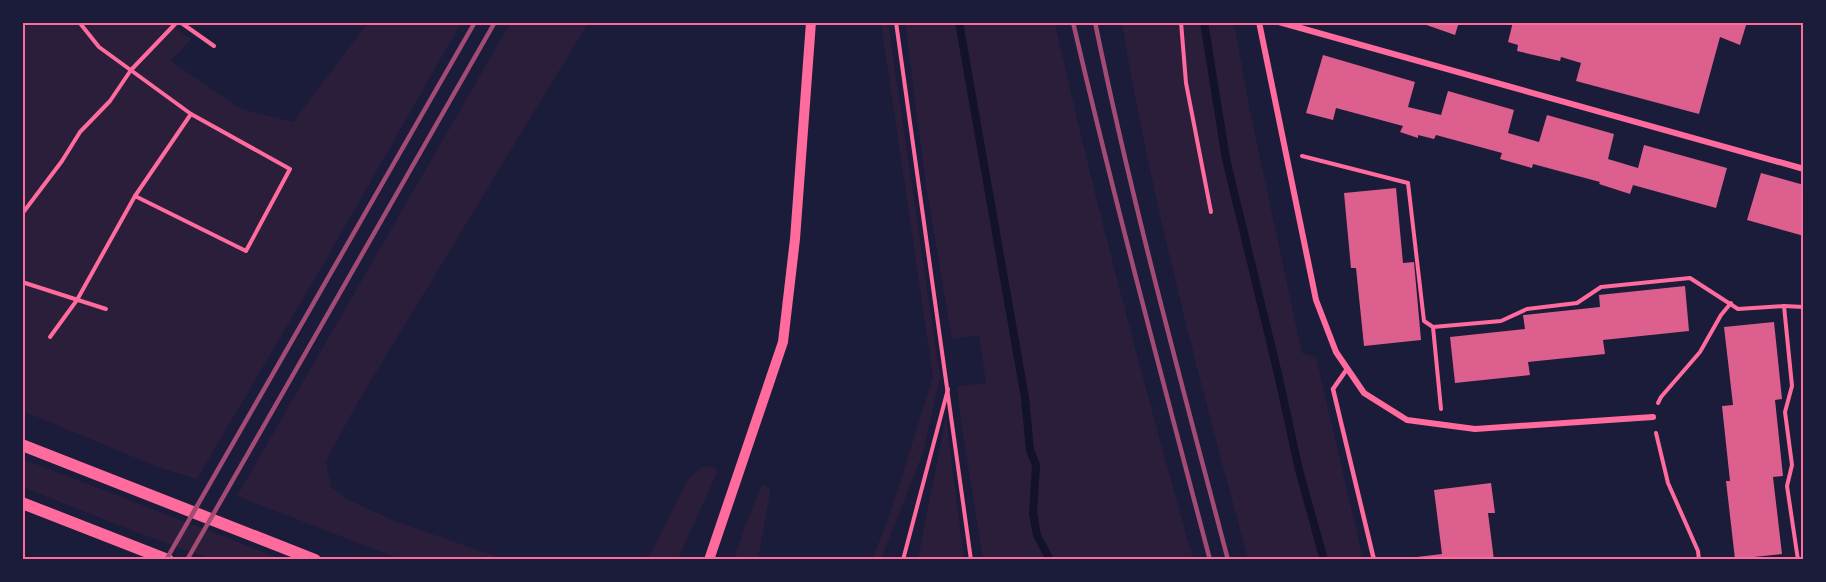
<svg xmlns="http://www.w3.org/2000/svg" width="1826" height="582" font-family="'Source Serif 4',serif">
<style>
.green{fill:#2a1e3b}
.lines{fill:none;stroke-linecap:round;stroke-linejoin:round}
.stream{stroke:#12122b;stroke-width:8}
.building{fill:#dd5f8e}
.path{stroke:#ff6b9d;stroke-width:4}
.service{stroke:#ff6b9d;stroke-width:4.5}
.minor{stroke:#ff6b9d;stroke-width:6}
.tertiary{stroke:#ff6b9d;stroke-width:10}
.secondary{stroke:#ff6b9d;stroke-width:12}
.rail{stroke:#a44b75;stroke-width:4.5}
.neatline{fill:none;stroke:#ff6b9d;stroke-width:2}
</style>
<rect width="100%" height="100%" fill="#1b1b3a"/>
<g class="green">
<polygon points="511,22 588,23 358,402 326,461 331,487 347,499 394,521 504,559 399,559 237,496"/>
<polygon points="888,22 940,377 923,453 881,559 872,560 890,514 933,377 881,23"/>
<polygon points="22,23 168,23 191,39 171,61 241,109 293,122 368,23 461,23 332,249 197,479 160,468 23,411"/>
<path d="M905,23H1055C1095,203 1143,381 1193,559H983L962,428L957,386L986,383L979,335L952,339L926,185Z"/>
<path d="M1122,23H1234L1249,106L1302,353L1316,357L1363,559H1248C1200,382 1152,204 1122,23Z"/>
<polygon points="946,417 964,559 918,559"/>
<polygon points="23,459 282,559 212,559 144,535 23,487"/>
<polygon points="708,466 715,468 717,472 678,559 645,559 654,548 687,481 700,468"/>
<polygon points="763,484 770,488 770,494 758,559 734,559 747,521"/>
</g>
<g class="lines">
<g class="stream">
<polyline points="959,22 1025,398 1030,450 1036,465 1033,513 1037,535 1050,560"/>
<polyline points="1204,22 1226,159 1278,374 1299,470 1324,560"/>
</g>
</g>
<g class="building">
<polygon points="1418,22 1459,22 1455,35"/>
<polygon points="1513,22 1747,22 1740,45 1720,37 1699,114 1576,81 1581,63 1561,57 1560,61 1517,51 1518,45 1508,42"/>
<polygon points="1323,55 1415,82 1408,107 1441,115 1448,91 1514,110 1508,133 1539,142 1547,115 1614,134 1608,159 1638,168 1644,145 1727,168 1716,208 1633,185 1630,194 1599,184 1600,182 1533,164 1532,168 1500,159 1502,153 1436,135 1434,139 1418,135 1418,138 1400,132 1403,126 1336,108 1333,120 1306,113"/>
<polygon points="1761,173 1804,185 1804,236 1747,220"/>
<polygon points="1396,188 1403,263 1414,262 1421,340 1364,346 1356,268 1351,268 1344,193"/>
<polygon points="1685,286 1689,331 1603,340 1605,354 1528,362 1530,375 1455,383 1450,337 1525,329 1523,315 1600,307 1599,295"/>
<polygon points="1774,322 1782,399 1775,400 1783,476 1773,477 1782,554 1735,559 1726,481 1730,481 1722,406 1733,405 1724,327"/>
<polygon points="1491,483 1495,513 1488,513 1494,560 1417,560 1417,557 1442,554 1434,490"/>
</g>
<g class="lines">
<g class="path">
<polyline points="180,22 214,46"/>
<polyline points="896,22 971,560"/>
<polyline points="1181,22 1186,83 1211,212"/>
<polyline points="1302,156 1408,183 1424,321 1433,327 1441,409"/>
<polyline points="135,196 246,251 290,169 191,114"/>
<polyline points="22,214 62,161 80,132 110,101 131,70 177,22"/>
<polyline points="22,282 106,309"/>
<polyline points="1784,306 1804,307"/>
<polyline points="1433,327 1501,321 1527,309 1577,303 1601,287 1690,278 1738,309 1784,306 1792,386 1785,412 1792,465 1787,486 1798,560"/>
<polyline points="50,337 77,300 135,196 191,114 99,47 79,22"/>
<polyline points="1658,403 1661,397 1700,352 1721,315 1731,303"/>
<polyline points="1656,433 1668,483 1698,551 1699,560"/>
<polyline points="903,560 948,389"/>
</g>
<polyline class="service" points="1347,369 1333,389 1374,560"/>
<g class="minor">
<polyline points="1259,22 1316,300 1336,352 1364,393 1407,420 1475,429 1653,417"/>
<polyline points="1279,22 1804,169"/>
</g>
<polyline class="tertiary" points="709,560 783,342 795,239 811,22"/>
<g class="secondary">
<polyline points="22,445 315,560"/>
<polyline points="22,503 168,560"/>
</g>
<g class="rail">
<path d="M1073,22C1115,203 1163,381 1210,560"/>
<path d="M1095,22C1132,203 1181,381 1228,560"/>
<polyline points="166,560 475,22"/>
<polyline points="187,560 495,22"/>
</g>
</g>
<rect width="1826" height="582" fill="none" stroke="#1b1b3a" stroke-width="48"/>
<rect x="24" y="24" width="1778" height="534" class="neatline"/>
</svg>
